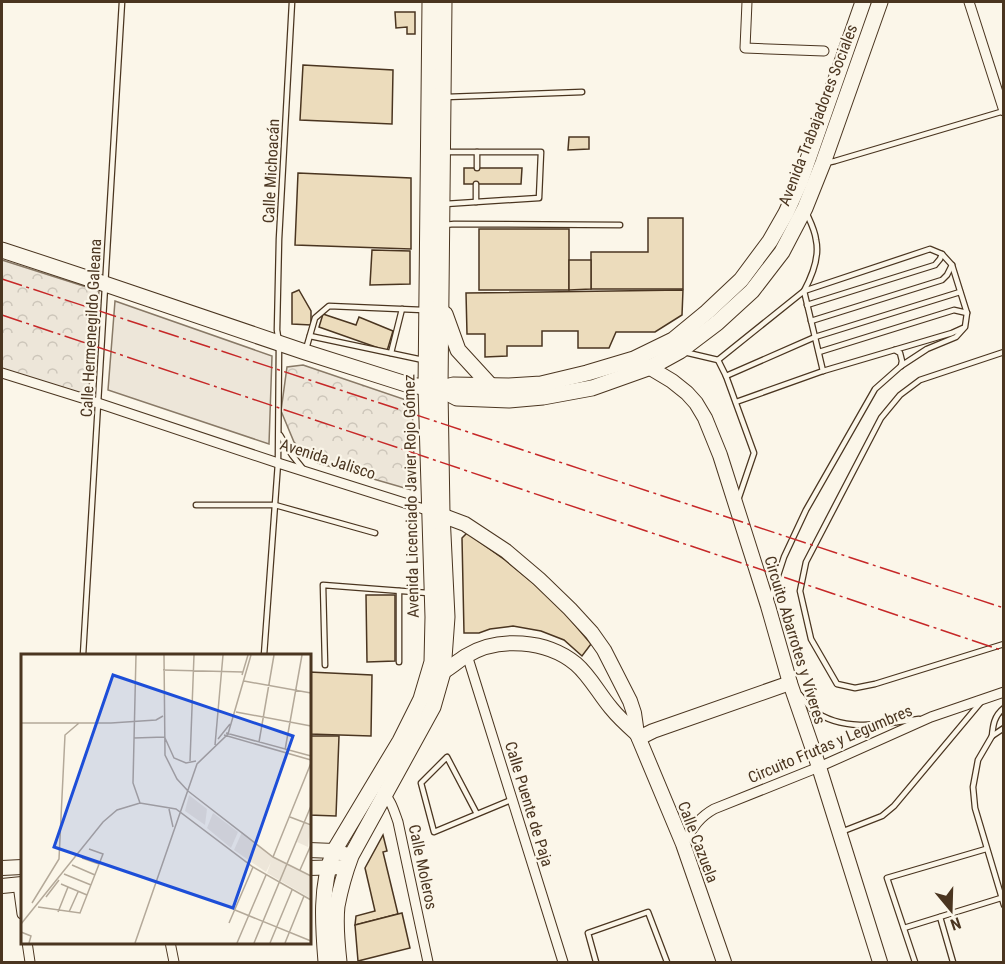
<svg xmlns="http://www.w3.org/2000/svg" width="1005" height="964" font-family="'Roboto Condensed',sans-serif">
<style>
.grass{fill:#ede6d9;stroke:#887966;stroke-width:1.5}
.park{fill:url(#park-crowns);stroke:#887966;stroke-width:1.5}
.building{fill:#ecdcbc;stroke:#4a3520;stroke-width:1.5}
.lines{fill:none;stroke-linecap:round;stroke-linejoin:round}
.lane-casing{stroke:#4a3520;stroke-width:7}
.street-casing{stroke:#4a3520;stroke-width:11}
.secondary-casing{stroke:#4a3520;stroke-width:16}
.primary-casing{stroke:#4a3520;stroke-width:17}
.lane{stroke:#fbf6e9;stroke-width:4.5}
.street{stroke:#fbf6e9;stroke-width:9}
.secondary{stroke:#fbf6e9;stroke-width:14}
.primary{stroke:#fbf6e9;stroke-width:15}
.power{stroke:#c62828;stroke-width:1.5;stroke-dasharray:21 4.5 3 4.5;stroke-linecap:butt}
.labels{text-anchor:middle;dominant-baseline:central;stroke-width:4.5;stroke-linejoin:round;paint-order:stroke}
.street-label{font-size:16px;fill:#4a3520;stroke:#fbf6e9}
.inset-road{fill:none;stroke:#b4a999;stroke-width:1.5}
.view{fill:#1d4ed8;fill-opacity:0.15;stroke:#1d4ed8;stroke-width:3}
.inset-edge{fill:none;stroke:#4a3520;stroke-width:3}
</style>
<defs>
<pattern id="park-crowns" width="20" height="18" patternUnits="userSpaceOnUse" patternTransform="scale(1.5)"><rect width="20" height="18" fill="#ede6d9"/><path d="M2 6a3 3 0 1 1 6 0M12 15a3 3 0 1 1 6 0" fill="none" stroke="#cdc6ba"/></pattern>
</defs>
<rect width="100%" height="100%" fill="#fbf6e9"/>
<polygon class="grass" points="115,301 272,356 269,444 108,390"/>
<g class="park">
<polygon points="2,260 99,291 88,397 2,371"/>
<polygon points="303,365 412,402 415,491 318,463 304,453 294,442 281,411 287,367"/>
</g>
<g class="building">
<polygon points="395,12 415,12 415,34 407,34 407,27 396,28"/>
<polygon points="303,65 393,70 392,124 300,120"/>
<polygon points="569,137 589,137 589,149 568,150"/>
<polygon points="464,168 522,168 521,184 464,184"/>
<polygon points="298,173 411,178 411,249 295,245"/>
<polygon points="648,218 683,218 683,289 591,289 591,252 648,252"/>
<rect x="479" y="229" width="90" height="61"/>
<polygon points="372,250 410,251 410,284 370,285"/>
<polygon points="569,260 591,260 591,289 569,290"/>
<polygon points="299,290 311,311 311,325 292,324 292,293"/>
<polygon points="683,290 682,315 655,332 616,332 609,348 578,348 578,331 542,331 542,346 507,346 507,356 485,357 485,334 467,334 466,293"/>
<polygon points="323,314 356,325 359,317 393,331 387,351 319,327"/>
<polygon points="467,533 505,560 539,588 565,613 591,644 582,656 564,640 541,631 513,626 490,629 479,633 464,633 462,538"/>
<polygon points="366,595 395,595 395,661 367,662"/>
<polygon points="309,672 372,675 371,736 309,734"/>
<polygon points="309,736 339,736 336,816 309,815"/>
<polygon points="383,835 387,851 383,852 398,914 355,925 356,916 375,911 365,868"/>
<polygon points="402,913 410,948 358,961 355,925"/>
</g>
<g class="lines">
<defs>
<g id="lane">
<polyline points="446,97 582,92"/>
<polyline points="477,152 477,168"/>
<polyline points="826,163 835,161 1004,111"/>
<polyline points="476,202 476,184"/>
<polyline points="445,204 539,198 541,152 446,152"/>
<path d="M806,212C810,221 815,230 816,240C820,257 812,276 804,291L823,371"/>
<polyline points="444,225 454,224 620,225"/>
<polyline points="807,305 935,265 940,259 942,254"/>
<polyline points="811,321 942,280 947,275 952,265"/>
<polyline points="310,336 423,360"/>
<polyline points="306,349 315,318 329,306 423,310"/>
<polyline points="895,350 900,353 902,361 901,366"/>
<polyline points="684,352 718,360 804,291 930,249 942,254 952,265 967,313 965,327 956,337 927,349 901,366 875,389 806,510 784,557 770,600"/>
<polyline points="819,352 954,310 967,313"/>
<polyline points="1004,352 920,380 900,395 881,418 806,562 800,591 811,639 837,684 855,688 875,684 1004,644"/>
<polyline points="391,353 402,309"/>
<polyline points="718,360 726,376 754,453 738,500"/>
<polyline points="726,376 815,337 960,292"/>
<polyline points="736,402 823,371 952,333 963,328"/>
<polyline points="280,435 292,455 304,470"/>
<polyline points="196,505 275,505 375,533"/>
<polyline points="83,655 122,2"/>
<polyline points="264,655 278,463 279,343 277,330 279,239 292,2"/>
<polyline points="399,662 399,591"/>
<polyline points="325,665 323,585 428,593"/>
<path d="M800,695C804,700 808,706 813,710C843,733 885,724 919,719"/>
<polyline points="1004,728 992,736 978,760 973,787 975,808 1004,905"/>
<path d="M992,736C993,725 994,716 1004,708"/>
<polyline points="477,814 447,757 421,783 434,832 511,800"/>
<polyline points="841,832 882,816 894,806 981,702"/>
<polyline points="940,917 953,962"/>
<polyline points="904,928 1001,898"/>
<polyline points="596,962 588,933 648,912 667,962"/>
<polyline points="915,962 887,878 986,849"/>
</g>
<g id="street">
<polyline points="747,2 745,48 824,51"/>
<polyline points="969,2 1004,111"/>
<polyline points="2,373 98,403 278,463 430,511"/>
<polyline points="467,655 563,962"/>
<path d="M382,792C391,799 394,811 398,822L428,962"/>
<path d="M683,844C693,828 698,818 714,809L819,767L931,717L1004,692"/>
<polyline points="18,885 22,914"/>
<polyline points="27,942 30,962"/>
<polyline points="170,942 174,962"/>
</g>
<g id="secondary">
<polyline points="642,363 672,381 687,393 696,403 705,418 720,455 768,606 790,683 819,767 880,962"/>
<polyline points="433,512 465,524 506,551 539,579 570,609 592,633 604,650 630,701 634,713 637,734 683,844 724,962"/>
<path d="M443,672C451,667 458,661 466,656C498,636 547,640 576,664C590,676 599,694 611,708C619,718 628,726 637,734"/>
<polyline points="639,738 653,731 790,683"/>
<polyline points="309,850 334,851 351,856"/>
<polyline points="2,868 22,867"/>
<polyline points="309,868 347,867"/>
<polyline points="2,886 22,884"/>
</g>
<g id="primary">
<polyline points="2,250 105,284 305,352 409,385 440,389 457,398 509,400 543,397 592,388 651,367 680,351 717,323 752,291 782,252 805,208 823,163 880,2"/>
<polyline points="445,314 458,350 491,386"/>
<polyline points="440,389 453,385 509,386 541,384 587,373 634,359 673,340 707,312 741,280 770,241 786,213 800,182 863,2"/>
<path d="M326,962C323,925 320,886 334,851L400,741L421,699L432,662L433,617L426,388L430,2"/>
<path d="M339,962C337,944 335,924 337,906C340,890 345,872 351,856L433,707L443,672L447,617L442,514L440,389L444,2"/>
</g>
</defs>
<use href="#lane" class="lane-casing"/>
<use href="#street" class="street-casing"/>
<use href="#secondary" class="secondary-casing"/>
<use href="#primary" class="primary-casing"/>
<use href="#lane" class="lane"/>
<use href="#street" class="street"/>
<use href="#secondary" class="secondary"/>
<use href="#primary" class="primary"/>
<g class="power">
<polyline points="2,279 1004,608"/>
<polyline points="2,315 1004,651"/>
</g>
</g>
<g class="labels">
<g class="street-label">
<text transform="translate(818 115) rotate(-69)">Avenida Trabajadores Sociales</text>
<text transform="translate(271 171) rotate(-87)">Calle Michoacán</text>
<text transform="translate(91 328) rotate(-87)">Calle Hermenegildo Galeana</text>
<text transform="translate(328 459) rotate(18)">Avenida Jalisco</text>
<text transform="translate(411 496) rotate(-91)">Avenida Licenciado Javier Rojo Gómez</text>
<text transform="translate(795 640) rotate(73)">Circuito Abarrotes y Víveres</text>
<text transform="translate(830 744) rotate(-23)">Circuito Frutas y Legumbres</text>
<text transform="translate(529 804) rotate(73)">Calle Puente de Paja</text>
<text transform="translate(698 842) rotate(69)">Calle Cazuela</text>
<text transform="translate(423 867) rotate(78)">Calle Moleros</text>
</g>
</g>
<g transform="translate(21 654)">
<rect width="290" height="290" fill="#fbf6e9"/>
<path d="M192,159L217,178L210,194L186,174Z" fill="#ede6d9"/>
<path d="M168,141L186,155L184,171L164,157ZM283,169L289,172L287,193L276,188ZM221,178L252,203L289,222V244L246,219L250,208L245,218L213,196Z" fill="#ede6d9"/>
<path class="inset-road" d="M115,1L112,129L119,149M143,1L144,101L156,125L167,137M142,16L222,18M221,21L227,1M223,27L290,39M215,58L290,72M0,69H90L135,66L142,62M205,79L290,102M203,81L290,106M113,84L144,83M144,84L153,104L165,109L175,107M197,85L209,70M238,88L253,1M194,91L202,1M264,96L281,1M169,107L173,1M167,137L252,203L290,222M148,155L152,173M269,163L290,171M252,203L290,109M61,204L78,210M51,211L74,221M279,216L290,191M43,220L70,231M40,230L66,241M25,243L38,226M11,249L38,205L44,81L58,69M17,253L59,259L82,200L68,195M214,256L290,287M37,258L47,233M48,258L57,238M208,269L232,213M0,270L82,168L96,156L119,149L155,155L232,213L290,246M0,278L10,282L8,289M114,289L176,110L207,80L230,1M216,289L245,221M233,289L290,152M249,289L271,236M264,289L283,242"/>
<path class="view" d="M92,21L272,82L212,254L33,193Z"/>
<rect width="290" height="290" class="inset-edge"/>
</g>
<rect width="1005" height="964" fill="none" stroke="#4a3520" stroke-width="6"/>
<g transform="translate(951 910) rotate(161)" stroke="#fbf6e9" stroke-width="4.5" paint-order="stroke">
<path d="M0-4.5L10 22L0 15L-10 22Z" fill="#4a3520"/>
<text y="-9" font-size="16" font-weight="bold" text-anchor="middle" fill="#4a3520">N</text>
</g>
</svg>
